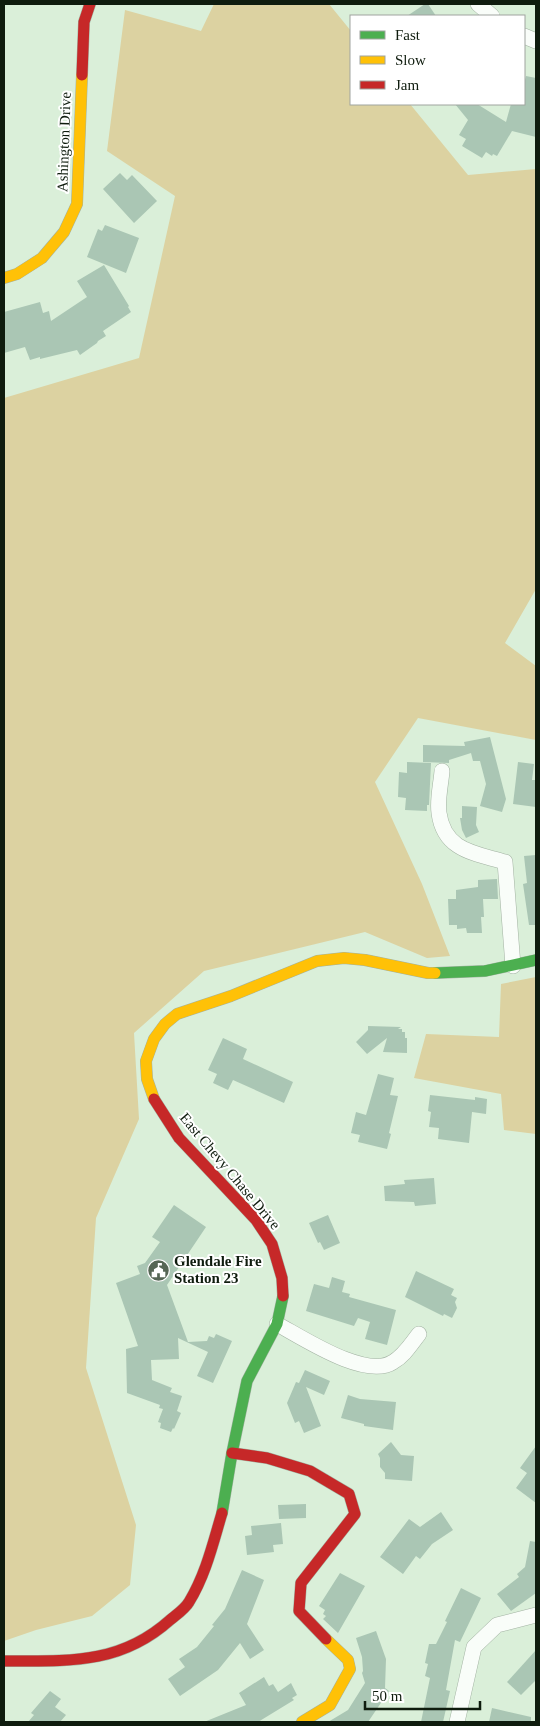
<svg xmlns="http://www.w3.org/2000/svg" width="540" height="1726" font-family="Georgia,serif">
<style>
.green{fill:#dcd2a1}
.building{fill:#aac6b4}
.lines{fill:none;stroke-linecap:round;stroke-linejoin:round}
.street-casing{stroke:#a2b2a2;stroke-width:16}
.fast-casing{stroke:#a2b2a2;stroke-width:12}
.slow-casing{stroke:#a2b2a2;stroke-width:12}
.jam-casing{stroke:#a2b2a2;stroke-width:12}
.street{stroke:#f9fdf9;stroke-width:15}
.fast{stroke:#4caf50;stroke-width:11}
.slow{stroke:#ffc107;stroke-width:11}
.jam{stroke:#c62828;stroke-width:11}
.labels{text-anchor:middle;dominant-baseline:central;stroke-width:4;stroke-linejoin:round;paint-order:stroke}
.street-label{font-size:15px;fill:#0f1c0e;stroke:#fff}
.poi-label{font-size:15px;font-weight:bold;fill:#0f1c0e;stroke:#fff;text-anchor:start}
</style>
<rect width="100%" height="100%" fill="#daefd9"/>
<g class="green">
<polygon points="214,4 329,4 351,31 351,104 410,104 468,175 536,169 536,589 505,643 536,666 536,740 418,718 375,782 422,884 450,956 427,958 365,932 204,971 134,1033 139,1119 96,1218 86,1368 136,1525 130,1585 92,1616 36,1630 4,1641 4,398 139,358 175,196 107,151 125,10 201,31"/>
<polygon points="536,977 536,1134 504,1130 501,1094 414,1078 426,1034 499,1037 501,984"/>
</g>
<g class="building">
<polygon points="425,4 428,4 436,16 407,16"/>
<polygon points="526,76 536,78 536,137 512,131 497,156 493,154 492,156 486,152 482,158 462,146 466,139 459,135 468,120 455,104 477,104 506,122 511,104 524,104 524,84"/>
<polygon points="120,173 127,180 132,175 157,201 134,223 103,189"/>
<polygon points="105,225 139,238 126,273 87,257 98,229 102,231"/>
<polygon points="104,265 129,306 128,307 131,312 103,331 106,336 98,341 97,343 80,355 77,350 40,359 40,357 30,360 25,347 4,353 4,312 40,302 43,313 49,311 51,321 87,297 77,281"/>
<polygon points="490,737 506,799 502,812 480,806 486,784 480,761 473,761 471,753 449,760 449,763 423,762 423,745 465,746 464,742"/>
<polygon points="407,762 431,763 429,805 427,805 427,811 405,810 406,798 398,797 399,772 407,773"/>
<polygon points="518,762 534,764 532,780 536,780 536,807 513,804"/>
<polygon points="462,806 477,807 476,825 479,832 466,838 462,830 460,818 462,818"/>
<polygon points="536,855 536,925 529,925 523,884 527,883 524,856"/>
<polygon points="497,879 498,899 483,899 484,917 481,917 482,933 467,933 466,928 457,929 457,925 449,925 448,899 456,899 456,890 478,887 478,880"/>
<polygon points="368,1026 401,1027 398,1029 402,1029 402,1032 405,1032 405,1038 407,1038 407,1053 383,1052 387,1038 367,1054 356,1042 368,1030"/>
<polygon points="223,1038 247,1049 243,1059 293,1082 284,1103 233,1080 228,1090 213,1083 217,1074 208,1070"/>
<polygon points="378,1074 394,1078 390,1095 398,1096 389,1133 391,1134 387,1149 358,1142 360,1135 351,1133 356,1112 366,1115"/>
<polygon points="430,1095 475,1100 475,1097 487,1099 486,1114 472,1112 469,1143 438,1139 439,1128 429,1127 431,1112 428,1111"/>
<polygon points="434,1178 436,1204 415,1206 414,1202 385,1201 384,1186 405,1184 404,1180"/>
<polygon points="174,1205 206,1227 167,1285 188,1342 207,1341 209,1336 214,1338 216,1334 232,1341 213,1383 197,1376 208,1352 178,1338 179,1359 151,1360 152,1380 172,1388 170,1392 182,1396 177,1411 181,1413 174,1429 173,1428 171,1432 160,1428 161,1423 158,1422 163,1409 159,1408 160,1405 127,1393 126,1349 138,1346 116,1283 140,1274 137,1266 145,1263 160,1242 152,1237"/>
<polygon points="328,1215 340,1243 324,1250 320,1242 318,1243 309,1223"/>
<polygon points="416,1271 454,1289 451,1295 457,1298 455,1302 457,1308 452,1318 444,1314 443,1316 405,1297"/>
<polygon points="332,1277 345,1281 342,1292 350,1294 349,1297 396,1310 387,1345 365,1339 370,1322 358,1318 354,1326 306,1311 314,1284 329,1288"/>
<polygon points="305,1370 330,1381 324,1395 306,1387 321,1426 304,1433 299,1421 295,1423 287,1403 296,1382 299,1383"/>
<polygon points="348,1395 360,1399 396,1402 393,1430 364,1426 364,1424 341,1418"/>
<polygon points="391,1442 401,1455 414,1456 412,1481 385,1479 385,1473 380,1467 380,1458 378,1454"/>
<polygon points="536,1446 536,1503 516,1488 527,1473 520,1468"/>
<polygon points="306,1504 306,1518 279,1519 278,1505"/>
<polygon points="441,1512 453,1530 432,1544 420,1559 416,1556 403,1574 380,1557 409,1519 420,1527"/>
<polygon points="281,1523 283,1544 273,1545 274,1552 247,1555 245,1536 252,1535 251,1526"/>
<polygon points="530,1541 536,1542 536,1593 511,1611 497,1594 519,1577 517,1574 525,1567"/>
<polygon points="242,1570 264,1580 247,1624 264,1650 250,1659 240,1643 218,1670 180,1696 168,1679 185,1667 179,1659 197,1647 214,1626 212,1625 225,1609"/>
<polygon points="340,1573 365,1586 338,1633 323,1619 326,1616 323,1614 325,1610 319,1606"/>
<polygon points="461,1588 481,1598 460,1642 455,1640 446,1690 450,1691 443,1722 421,1722 430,1678 425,1676 428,1664 425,1663 429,1644 436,1644 447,1622 445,1621"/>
<polygon points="376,1631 386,1659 385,1688 389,1691 368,1722 328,1722 348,1710 365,1683 362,1673 363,1671 362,1657 356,1638"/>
<polygon points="536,1650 536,1680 521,1695 507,1682"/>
<polygon points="264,1677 269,1686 273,1684 278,1692 291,1683 297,1695 292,1698 294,1700 258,1722 204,1722 246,1705 239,1693"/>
<polygon points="50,1691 61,1699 55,1707 66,1715 60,1722 28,1722 34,1715 31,1713"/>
<polygon points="492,1708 531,1717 531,1722 489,1722"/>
</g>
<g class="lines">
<defs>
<g id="street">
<polyline points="478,4 492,16"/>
<polyline points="524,36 536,41"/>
<path d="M442,771C441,784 437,800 439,813C444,851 475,853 505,862L513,966"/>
<path d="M277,1324C303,1338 366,1380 393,1362C404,1356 411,1344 419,1334"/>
<polyline points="457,1722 474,1647 497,1625 536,1615"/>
</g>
<g id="fast">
<polyline points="435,973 485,971 536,960"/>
<polyline points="222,1513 232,1453 247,1381 277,1324 283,1296"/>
</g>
<g id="slow">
<polyline points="4,278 17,274 42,258 64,232 77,204 82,75"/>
<polyline points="154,1099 147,1079 146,1061 154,1039 165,1024 177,1014 231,996 317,961 344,958 365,960 428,973 435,973"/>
<polyline points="302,1722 330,1705 350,1669 348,1660 326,1639"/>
</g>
<g id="jam">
<polyline points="82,75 84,22 90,4"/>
<polyline points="154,1099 179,1138 256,1220 272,1244 282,1278 283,1296"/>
<polyline points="232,1453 267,1458 310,1471 349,1494 355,1514 301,1583 299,1611 326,1639"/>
<path d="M4,1661C67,1661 120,1665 170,1620C176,1615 185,1609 189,1602C206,1574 213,1543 222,1513"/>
</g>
</defs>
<use href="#street" class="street-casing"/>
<use href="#fast" class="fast-casing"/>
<use href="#slow" class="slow-casing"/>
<use href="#jam" class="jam-casing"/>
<use href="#street" class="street"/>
<use href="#fast" class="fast"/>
<use href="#slow" class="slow"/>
<use href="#jam" class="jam"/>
</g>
<defs>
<symbol id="civic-disc" viewBox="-11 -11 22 22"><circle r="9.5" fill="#566655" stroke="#fff"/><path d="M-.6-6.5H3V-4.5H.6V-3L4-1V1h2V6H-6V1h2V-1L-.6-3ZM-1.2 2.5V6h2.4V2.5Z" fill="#fff"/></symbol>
</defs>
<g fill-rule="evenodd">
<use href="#civic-disc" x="146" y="1258" width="25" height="25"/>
</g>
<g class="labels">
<g class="street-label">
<text transform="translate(64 142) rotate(-88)">Ashington Drive</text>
<text transform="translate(230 1171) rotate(50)">East Chevy Chase Drive</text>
</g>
<g class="poi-label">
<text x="174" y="1261">Glendale Fire<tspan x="174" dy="17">Station 23</tspan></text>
</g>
</g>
<rect width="540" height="1726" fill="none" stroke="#0f1c0e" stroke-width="10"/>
<rect x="350" y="15" width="175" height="90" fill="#ffffff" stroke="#9fa49f"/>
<rect x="360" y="31" width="25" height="8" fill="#4caf50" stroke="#9fa49f"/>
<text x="395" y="40" font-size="15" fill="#0f1c0e">Fast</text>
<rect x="360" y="56" width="25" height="8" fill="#ffc107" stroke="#9fa49f"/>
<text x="395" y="65" font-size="15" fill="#0f1c0e">Slow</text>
<rect x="360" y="81" width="25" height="8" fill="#c62828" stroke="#9fa49f"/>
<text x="395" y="90" font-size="15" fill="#0f1c0e">Jam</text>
<path d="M365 1701v8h115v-8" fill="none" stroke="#0f1c0e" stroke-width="2.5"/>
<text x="372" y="1701" font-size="15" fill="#0f1c0e" stroke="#ffffff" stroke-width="4" paint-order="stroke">50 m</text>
</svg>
